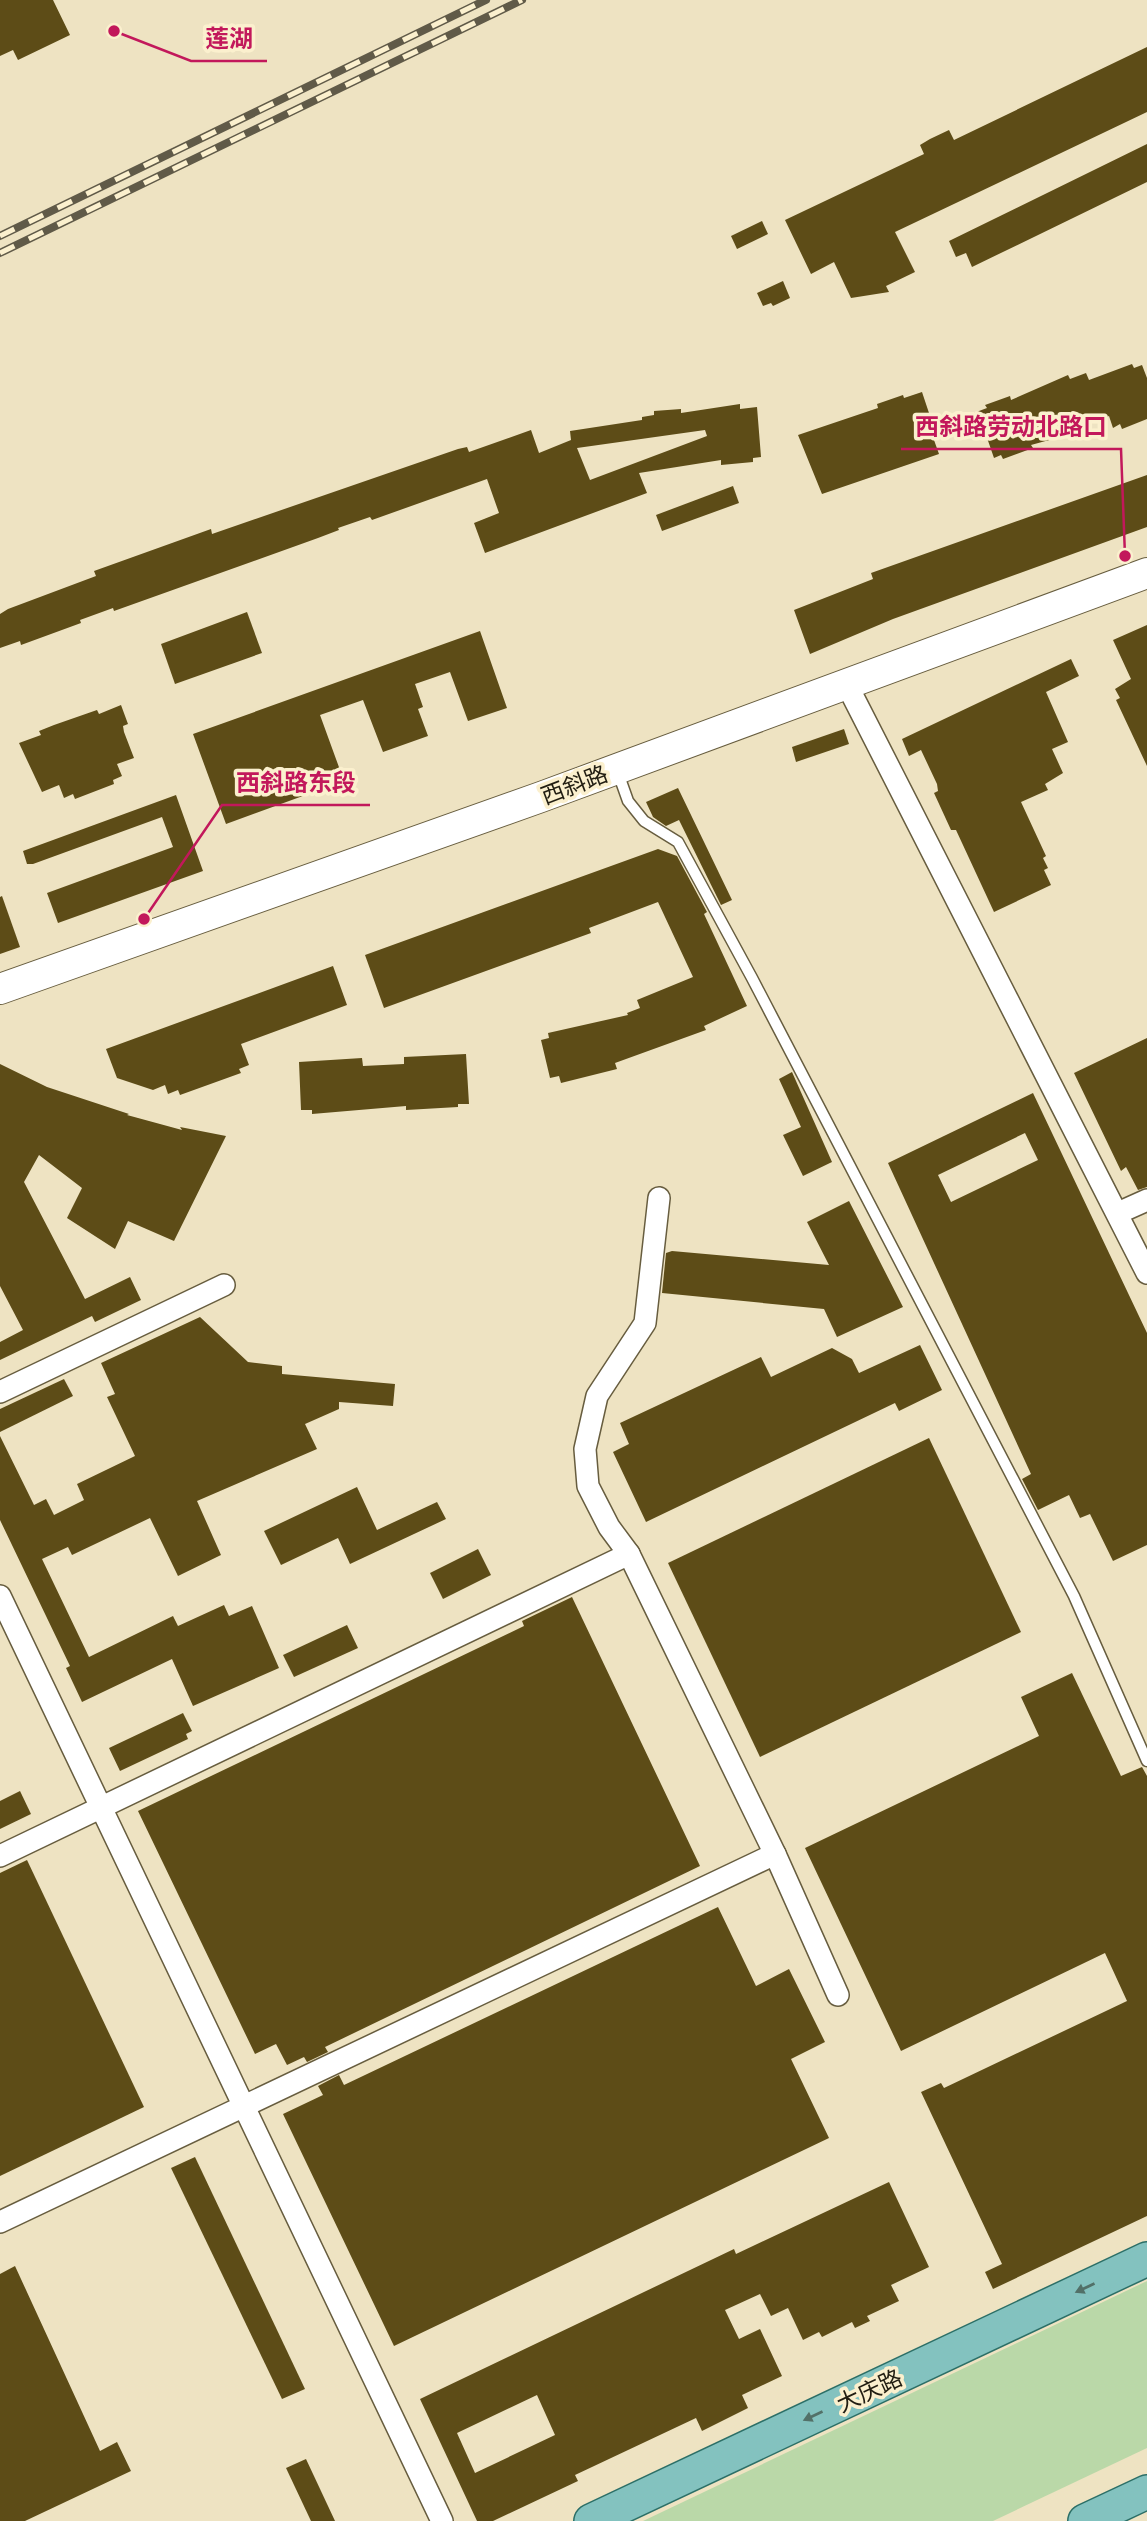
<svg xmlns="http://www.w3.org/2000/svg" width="1147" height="2521" font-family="'Exo 2','Noto Sans SC',sans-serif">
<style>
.green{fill:#bad8a8}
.building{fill:#5d4c17;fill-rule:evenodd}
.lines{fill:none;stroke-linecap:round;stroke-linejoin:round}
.lane-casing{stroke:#675d3f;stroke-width:13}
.street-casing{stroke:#675d3f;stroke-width:24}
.secondary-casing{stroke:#675d3f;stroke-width:32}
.primary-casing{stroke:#2c6f67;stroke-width:36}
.lane{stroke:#fff;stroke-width:10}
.street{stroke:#fff;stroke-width:21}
.secondary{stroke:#fff;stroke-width:30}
.primary{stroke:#83c2bf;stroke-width:33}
.rail-casing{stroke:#605a48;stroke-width:8}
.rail{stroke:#fbf0ce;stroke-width:5;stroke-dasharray:16;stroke-linecap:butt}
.oneway{fill:#527068}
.labels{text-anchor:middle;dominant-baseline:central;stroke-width:7;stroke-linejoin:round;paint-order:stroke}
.street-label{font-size:23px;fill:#221e12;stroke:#fbf0ce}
.leader{fill:none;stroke:#c2185b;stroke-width:2.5}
.callout-dot{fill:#c2185b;stroke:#fbf0ce;stroke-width:2.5}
.callout-label{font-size:24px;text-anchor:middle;font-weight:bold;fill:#c2185b;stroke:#fbf0ce;stroke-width:7;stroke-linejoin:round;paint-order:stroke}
</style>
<rect width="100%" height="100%" fill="#eee3c2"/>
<polygon class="green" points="1147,2281 1147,2448 993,2521 643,2521"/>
<g class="building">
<polygon points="0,0 53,0 70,35 18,60 13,50 0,56"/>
<polygon points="1147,47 1147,112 895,232 915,272 886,286 889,292 851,298 834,262 811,274 785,220 924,154 920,145 930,139 949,130 954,140"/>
<polygon points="1147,144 1147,182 972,267 966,253 956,257 949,241"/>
<polygon points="762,221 768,234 737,249 731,236"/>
<polygon points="783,281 790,298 773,306 771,303 763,306 757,293"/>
<polygon points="1132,364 1134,368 1142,365 1147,378 1147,419 1122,429 1120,424 1113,428 1109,416 1080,427 1082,431 1031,445 1033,448 1003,459 1001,455 994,458 985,432 978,434 971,414 987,408 985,405 1010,396 1011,400 1068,375 1070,379 1086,373 1089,380"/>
<polygon points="922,392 929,413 925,415 939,454 822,494 798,435 878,408 877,404 903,395 904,398"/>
<path d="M740,404V409L757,407L761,457L753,458V462L721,465V460L639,473L647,493L485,553L474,523L499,513L487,479L372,520L370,517L338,528L339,530L318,538L114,611L113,608L80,620L81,623L21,645L20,641L0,648V614L8,609L96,576L94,571L211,529L212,534L458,449L467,447L469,452L531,430L539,453L571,440L570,431L642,420V417L654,415V411L681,409V413ZM705,430L707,436L590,480L577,448Z"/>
<polygon points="1147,475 1147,527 893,619 810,654 794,610 873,579 871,573"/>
<polygon points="733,486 739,503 662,531 656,515"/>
<polygon points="247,612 262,653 175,684 161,644"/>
<polygon points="1147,625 1147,766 1116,700 1120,698 1115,689 1131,679 1113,640"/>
<polygon points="480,631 507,708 468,721 450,672 415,684 423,707 418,709 428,736 383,752 363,700 320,715 344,781 226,824 193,734"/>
<polygon points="1071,659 1079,676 1046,692 1068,742 1052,749 1063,773 1045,784 1048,790 1021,802 1046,856 1043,858 1048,868 1044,870 1051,885 994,912 956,830 951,830 934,793 938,791 937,784 921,750 909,756 902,739"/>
<polygon points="121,705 128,724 123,726 124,732 134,758 117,764 122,776 113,780 114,784 75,799 73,794 64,798 59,785 42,792 19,743 41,735 39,731 54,725 97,710 99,714"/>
<polygon points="844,729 849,744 796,762 792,747"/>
<polygon points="678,788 732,900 721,905 679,820 666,826 653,817 646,802"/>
<polygon points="176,795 203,871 58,923 47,893 173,847 162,817 33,864 27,864 23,851"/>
<polygon points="658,849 677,856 707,912 704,914 747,1006 704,1026 706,1030 615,1063 617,1069 561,1083 559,1076 550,1078 541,1040 549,1038 548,1033 628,1015 627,1013 640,1008 637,1000 693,977 658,902 589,928 591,933 384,1008 365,955"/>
<polygon points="2,896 20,947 0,954 0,897"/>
<polygon points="333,966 347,1005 241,1044 249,1065 239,1069 241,1073 180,1095 178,1090 168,1094 165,1085 153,1090 117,1078 106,1049"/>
<polygon points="1147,1038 1147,1187 1138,1190 1126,1167 1121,1171 1074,1073"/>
<polygon points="466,1054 469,1104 458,1104 458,1107 406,1110 406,1106 312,1114 312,1110 301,1110 299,1062 362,1058 363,1066 404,1064 404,1057"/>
<polygon points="0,1064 47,1087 129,1114 127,1115 182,1130 180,1127 226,1136 174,1241 128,1221 115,1249 67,1218 82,1188 39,1155 24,1182 85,1299 130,1277 141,1300 95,1322 92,1316 0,1360 0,1342 23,1330 0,1286"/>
<polygon points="792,1072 832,1162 803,1176 783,1135 801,1127 779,1079"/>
<path d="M1033,1093L1147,1333V1545L1113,1561L1090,1514L1080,1518L1069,1495L1038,1510L1022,1479L1031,1474L888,1163ZM1025,1133L1038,1160L951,1202L938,1175Z"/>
<polygon points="849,1201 903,1307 837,1337 824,1309 662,1293 666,1253 672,1251 829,1265 807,1222"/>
<polygon points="200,1317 248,1362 282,1366 282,1374 395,1384 393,1406 339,1402 339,1409 305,1424 317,1449 197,1501 221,1555 178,1576 150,1518 72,1555 68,1547 42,1559 89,1657 173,1616 178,1626 224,1605 229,1616 252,1606 279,1668 193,1706 172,1659 82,1702 66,1668 70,1666 0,1520 0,1436 34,1505 46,1499 54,1515 84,1500 77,1484 135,1456 107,1397 115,1394 101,1363"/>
<polygon points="920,1345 942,1390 899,1411 895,1403 646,1522 613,1452 629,1444 620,1423 761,1357 771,1377 832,1348 852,1359 859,1373"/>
<polygon points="64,1379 73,1396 0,1432 0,1409"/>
<polygon points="929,1438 1021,1632 760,1757 668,1563"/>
<polygon points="357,1487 377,1530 437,1502 446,1519 350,1564 338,1538 281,1565 264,1531"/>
<polygon points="478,1549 491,1575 443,1599 430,1573"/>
<polygon points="572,1597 700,1866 325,2047 328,2052 307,2062 304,2057 287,2065 276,2044 255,2054 138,1811 524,1626 522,1621"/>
<polygon points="347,1625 358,1648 294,1677 283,1655"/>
<polygon points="1072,1673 1121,1776 1142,1767 1147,1776 1147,2216 993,2289 985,2272 1002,2264 921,2092 941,2083 944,2088 1127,2001 1105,1953 901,2051 805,1848 1039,1736 1021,1697"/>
<polygon points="183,1713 192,1731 186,1734 188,1739 120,1771 109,1748"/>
<polygon points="20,1791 31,1814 0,1829 0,1801"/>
<polygon points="27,1860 144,2107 0,2176 0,1873"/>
<polygon points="718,1907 756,1986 789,1969 825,2042 791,2059 829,2138 394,2346 283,2114 323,2095 318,2086 339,2075 344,2085"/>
<polygon points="195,2157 305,2389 282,2399 171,2168"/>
<path d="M889,2182L929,2267L891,2285L899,2301L867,2316L870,2321L855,2328L852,2322L822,2337L819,2332L803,2340L788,2308L771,2316L760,2294L725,2310L739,2339L760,2329L782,2376L742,2395L748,2408L702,2431L696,2418L575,2475L578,2481L493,2521H477L420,2399L734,2249L736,2254ZM537,2395L555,2435L475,2473L457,2433Z"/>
<polygon points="15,2266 100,2451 117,2442 131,2471 25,2521 0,2521 0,2274"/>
<polygon points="306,2459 335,2521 311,2521 286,2468"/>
</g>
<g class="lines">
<defs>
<polyline id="lane" points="617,770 628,801 644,821 678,842 752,978 1074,1596 1147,1761"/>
<g id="street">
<polyline points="846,683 1147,1273"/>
<polyline points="659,1198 645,1323 597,1396 585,1449 588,1486 609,1527 629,1554 775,1854 838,1995"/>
<polyline points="1118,1213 1147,1200"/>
<polyline points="0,1392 224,1285"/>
<polyline points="0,1596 442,2521"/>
<polyline points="0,1856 629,1554"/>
<polyline points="0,2222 775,1854"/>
</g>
<polyline id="secondary" points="0,989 541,797 1147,573"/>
<g id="primary">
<polyline points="591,2521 1147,2259"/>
<polyline points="1085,2521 1147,2492"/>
</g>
</defs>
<use href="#lane" class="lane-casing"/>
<use href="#street" class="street-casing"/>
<use href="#secondary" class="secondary-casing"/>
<use href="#primary" class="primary-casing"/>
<use href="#lane" class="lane"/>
<use href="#street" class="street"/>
<use href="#secondary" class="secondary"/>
<use href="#primary" class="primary"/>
<defs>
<g id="rail">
<polyline points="0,236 486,0"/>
<polyline points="0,253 522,0"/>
</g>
</defs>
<use href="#rail" class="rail-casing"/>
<use href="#rail" class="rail"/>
</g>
<defs><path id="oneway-solid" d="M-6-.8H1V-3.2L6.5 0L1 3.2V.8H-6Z" transform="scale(1.75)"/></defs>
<g class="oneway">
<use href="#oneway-solid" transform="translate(1085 2288) rotate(155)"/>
<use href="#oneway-solid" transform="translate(813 2416) rotate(155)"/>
</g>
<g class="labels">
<g class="street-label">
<text transform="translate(574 784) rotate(-21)">西斜路</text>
<text transform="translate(869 2390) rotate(-25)">大庆路</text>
</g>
</g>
<path class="leader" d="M114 31L191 61H267M1125 556L1121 449H901M144 919L222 805H370"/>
<g class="callout-dot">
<circle cx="114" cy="31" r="7"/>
<circle cx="1125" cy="556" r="7"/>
<circle cx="144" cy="919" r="7"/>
</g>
<g class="callout-label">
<text x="229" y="47">莲湖</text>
<text x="1011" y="435">西斜路劳动北路口</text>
<text x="296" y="791">西斜路东段</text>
</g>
</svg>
